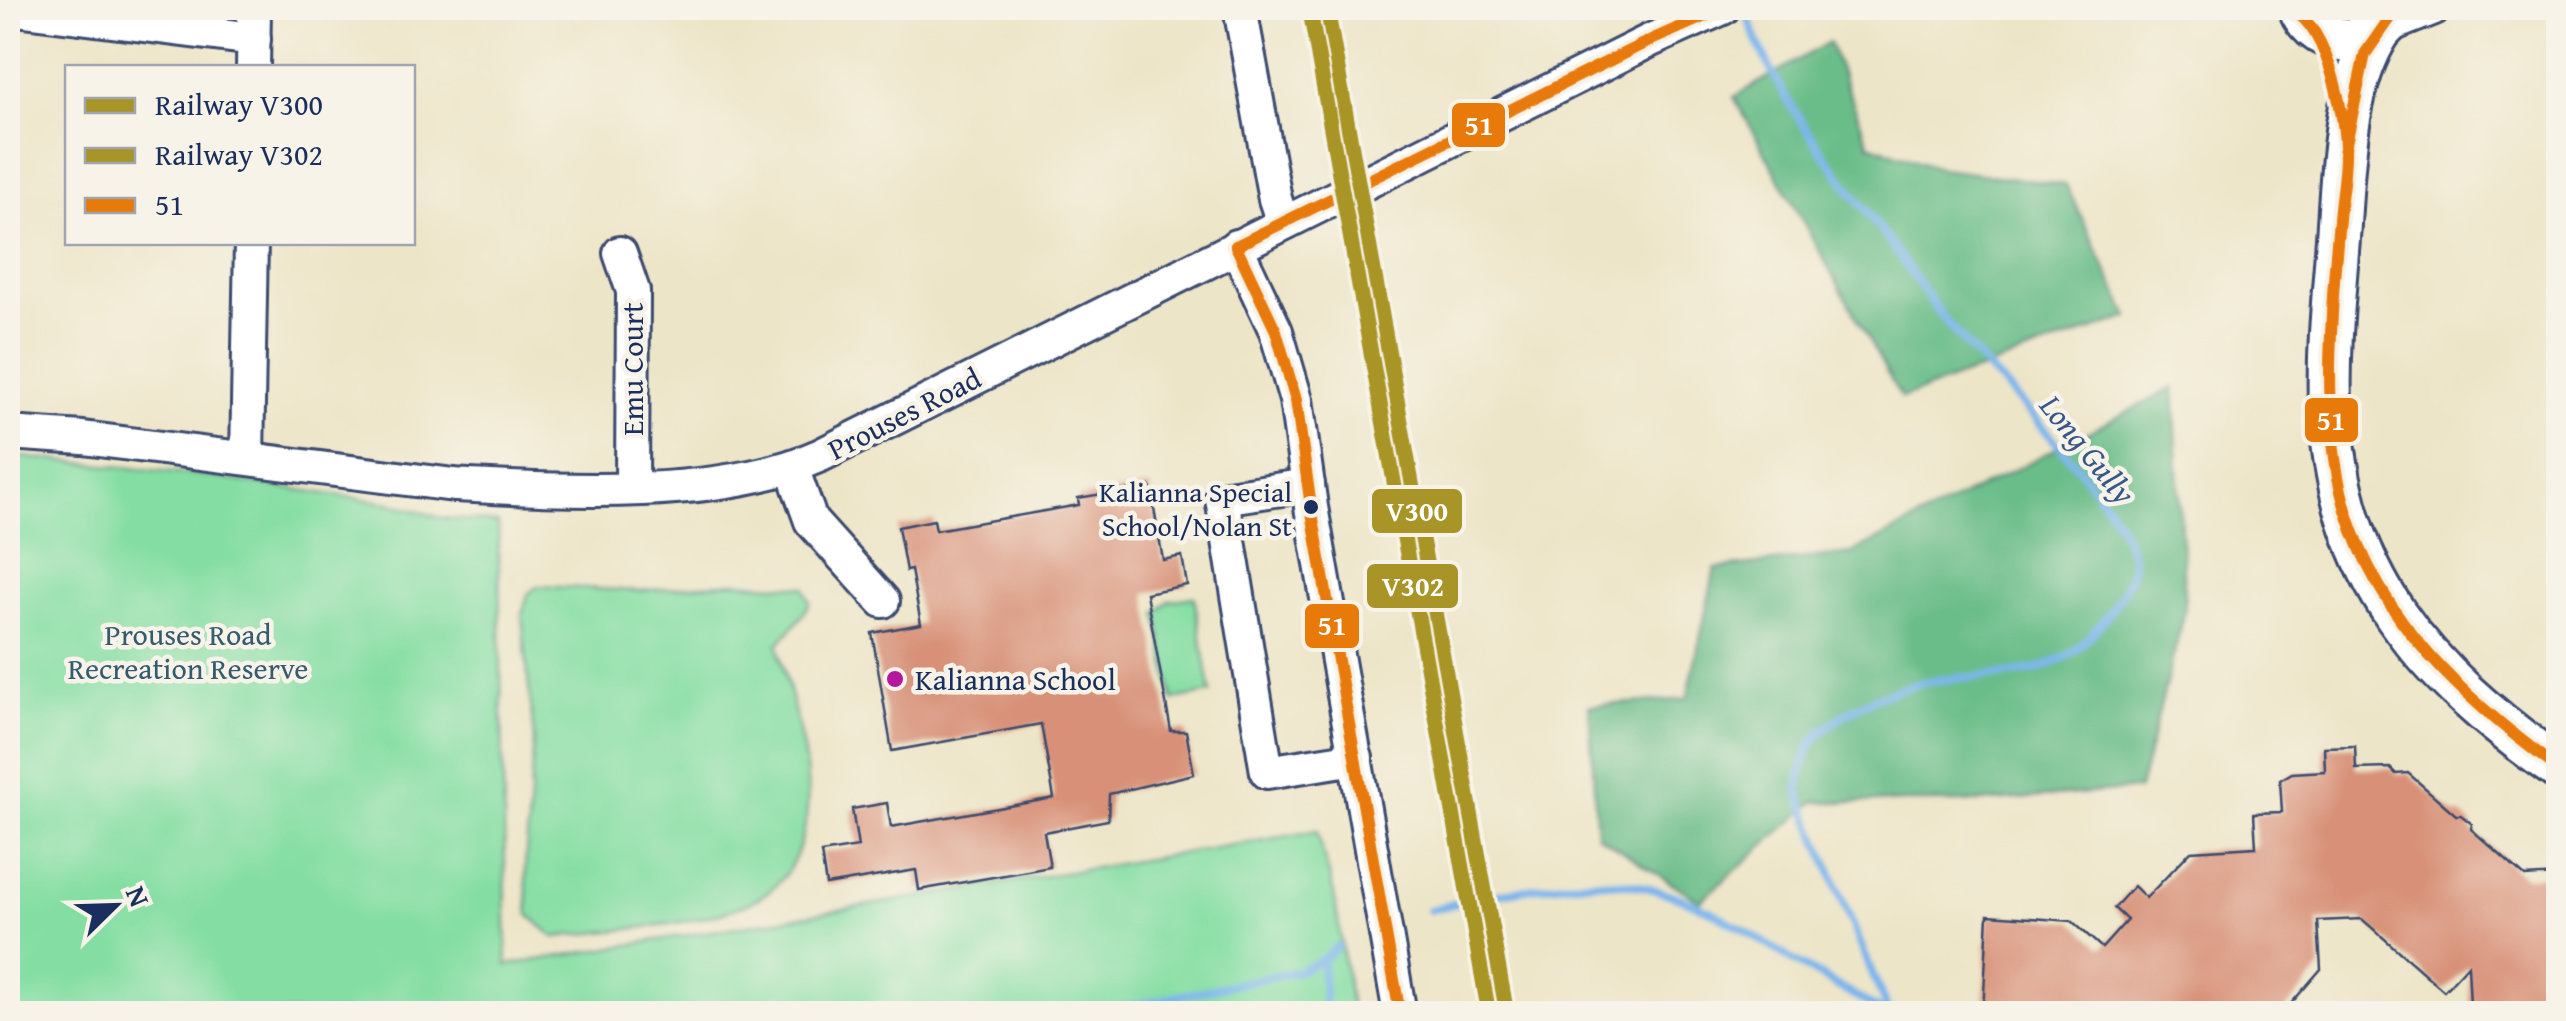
<svg xmlns="http://www.w3.org/2000/svg" width="2566" height="1021" font-family="'Gentium Book Plus',serif">
<style>
.green{fill:#84dea3;stroke:#508680;stroke-width:2.5}
.forest{fill:#6bbd89;stroke:#437674;stroke-width:2.5}
.lines{fill:none;stroke-linecap:round;stroke-linejoin:round}
.stream{stroke:#7cb5ec;stroke-width:8}
.building{fill:#d89178}
.minor-casing{stroke:#3a4a6e;stroke-width:38}
.major-casing{stroke:#3a4a6e;stroke-width:48}
.minor{stroke:#fff;stroke-width:32}
.major{stroke:#fff;stroke-width:42}
.bus-1-casing{stroke:#f7f3e8;stroke-width:20}
.bus-1{stroke:#e87a09;stroke-width:12}
.rail-1-casing{stroke:#f7f3e8;stroke-width:22}
.rail-2-casing{stroke:#f7f3e8;stroke-width:22}
.rail-1{stroke:#a99527;stroke-width:15}
.rail-2{stroke:#a99527;stroke-width:15}
.bus-dot{fill:#1b2f5e;stroke:#f7f3e8;stroke-width:4}
.poi-dot{fill:#b5179e;stroke:#f7f3e8;stroke-width:4}
.labels{text-anchor:middle;dominant-baseline:central;stroke-width:9;stroke-linejoin:round;paint-order:stroke}
.bus-label{font-size:28px;fill:#1b2f5e;stroke:#f7f3e8;text-anchor:end}
.street-label{font-size:30px;fill:#1b2f5e;stroke:#f7f3e8}
.park-label{font-size:30px;fill:#355b6f;stroke:#f7f3e8}
.poi-label{font-size:30px;fill:#1b2f5e;stroke:#f7f3e8;text-anchor:start}
.water-label{font-size:32px;font-style:italic;fill:#385789;stroke:#f7f3e8}
.line-badge{stroke:#f7f3e8;stroke-width:4}
.badge-label{font-size:28px;text-anchor:middle;font-weight:bold;fill:#fff}
</style>
<rect width="100%" height="100%" fill="#f7f3e8"/>
<filter id="ink" filterUnits="userSpaceOnUse"><feTurbulence type="fractalNoise" baseFrequency=".01" numOctaves="2"/><feDisplacementMap in="SourceGraphic" scale="20" xChannelSelector="R" yChannelSelector="G"/><feConvolveMatrix kernelMatrix="1 2 1 2 8 2 1 2 1" color-interpolation-filters="sRGB"/></filter>
<filter id="wash" filterUnits="userSpaceOnUse"><feTurbulence type="fractalNoise" baseFrequency=".0048" numOctaves="4" result="noise"/><feDisplacementMap in="SourceGraphic" scale="40" xChannelSelector="R" yChannelSelector="G"/><feGaussianBlur stdDeviation="2.25" result="paint"/><feColorMatrix in="noise" values="0 0 0 0 0 0 0 0 0 0 0 0 0 0 0 0 0 1.4 0 .05"/><feComposite in="paint" operator="in"/></filter>
<g filter="url(#wash)">
<rect width="100%" height="100%" fill="#ede5c7"/>
<g class="green">
<polygon points="11,456 183,473 390,503 441,518 498,523 507,965 1317,831 1334,894 1352,1013 8,1013 8,831 17,830"/>
<path d="M732,582L804,587L810,602C803,619 789,629 778,645C787,686 804,738 807,779C810,817 802,866 769,891C721,927 614,929 554,937L529,915L525,867L534,739L522,615L528,594L538,586L640,591Z"/>
<polygon points="1194,597 1211,693 1173,700 1157,613 1169,601"/>
</g>
<g class="forest">
<polygon points="1829,42 1869,144 1941,169 2066,185 2129,317 1901,398 1734,97"/>
<polygon points="2174,388 2185,610 2139,789 1982,802 1814,802 1700,901 1597,835 1589,706 1687,699 1715,569 1852,553"/>
</g>
<g class="lines">
<g class="stream">
<path d="M1745,8C1772,95 1837,171 1891,244C1913,275 1933,307 1958,336C1997,381 2129,506 2132,561C2133,586 2100,627 2082,644C2043,682 1982,673 1932,681C1906,685 1876,696 1854,709C1812,735 1807,742 1798,791L1889,1014"/>
<path d="M1430,910C1486,895 1577,875 1634,885C1700,897 1744,931 1799,964C1828,981 1857,997 1886,1014"/>
<polyline points="1322,960 1325,1014"/>
<polyline points="1091,1014 1299,971 1322,960 1338,946"/>
</g>
</g>
<g id="blocks">
<g class="building">
<polygon points="1150,486 1163,560 1182,556 1187,585 1146,593 1171,731 1186,731 1194,774 1109,794 1108,820 1044,832 1050,867 919,890 916,870 826,885 821,853 858,847 852,809 887,803 891,827 1054,798 1041,724 892,751 872,633 921,624 911,570 906,571 898,527 934,520 936,530 1079,505 1078,498"/>
<polygon points="2355,746 2356,769 2390,768 2396,774 2408,773 2456,815 2461,815 2472,824 2471,829 2525,877 2558,875 2558,1014 2479,1014 2470,1006 2468,965 2444,991 2362,919 2318,921 2321,969 2282,1014 1983,1014 1988,915 2072,921 2102,948 2127,920 2114,908 2134,886 2146,898 2191,851 2256,847 2254,813 2282,812 2280,780 2292,773 2325,771 2324,747"/>
</g>
</g>
</g>
<g filter="url(#ink)">
<use href="#blocks" fill-opacity="0" stroke="#3a4a6e" stroke-width="2.5"/>
<g class="lines">
<defs>
<g id="minor">
<polyline points="8,8 254,39"/>
<polyline points="1240,8 1275,199 1283,223"/>
<polyline points="2386,27 2434,8"/>
<polyline points="253,68 254,8"/>
<polyline points="1236,246 1276,331 1296,400 1311,507 1400,1014"/>
<polyline points="620,253 633,291 632,487"/>
<path d="M8,433L83,438L454,485C563,491 721,500 821,455L1649,41L1723,8"/>
<polyline points="247,458 251,242"/>
<polyline points="792,468 811,521 883,601"/>
<polyline points="1308,485 1222,498 1267,772 1356,758"/>
</g>
<g id="major">
<path d="M2300,8C2318,51 2379,51 2397,8"/>
<path d="M2379,32C2343,88 2343,172 2338,238C2334,293 2328,349 2330,405C2338,579 2423,672 2558,768"/>
</g>
</defs>
<use href="#minor" class="minor-casing"/>
<use href="#major" class="major-casing"/>
<use href="#minor" class="minor"/>
<use href="#major" class="major"/>
<defs>
<g id="bus-1">
<path d="M2286,8C2326,18 2344,111 2345,147C2346,168 2342,188 2340,208C2335,261 2331,314 2330,367C2330,414 2332,464 2346,510C2380,623 2465,700 2558,768"/>
<polyline points="2344,153 2365,54 2397,8"/>
<polyline points="1236,246 1276,331 1296,400 1311,507 1400,1014"/>
<polyline points="1236,246 1649,41 1723,8"/>
</g>
</defs>
<use href="#bus-1" class="bus-1-casing"/>
<use href="#bus-1" class="bus-1"/>
<defs>
<polyline id="rail-1" points="1327,8 1507,1014"/>
<polyline id="rail-2" points="1310,11 1489,1014"/>
</defs>
<use href="#rail-1" class="rail-1-casing"/>
<use href="#rail-2" class="rail-2-casing"/>
<use href="#rail-1" class="rail-1"/>
<use href="#rail-2" class="rail-2"/>
</g>
</g>
<circle class="bus-dot" cx="1311" cy="507" r="9"/>
<circle class="poi-dot" cx="895" cy="679" r="10"/>
<g class="labels">
<g class="bus-label">
<text x="1292" y="491">Kalianna Special<tspan x="1292" dy="34">School/Nolan St</tspan></text>
</g>
<g class="street-label">
<text transform="translate(632 369) rotate(-90)">Emu Court</text>
<text transform="translate(904 413) rotate(-27)">Prouses Road</text>
</g>
<g class="park-label">
<text x="188" y="634">Prouses Road<tspan x="188" dy="34">Recreation Reserve</tspan></text>
</g>
<g class="poi-label">
<text x="915" y="679">Kalianna School</text>
</g>
<g class="water-label">
<text transform="translate(2088 449) rotate(51)">Long Gully</text>
</g>
</g>
<g class="line-badge">
<rect x="1450" y="101" width="57" height="48" rx="10" fill="#e87a09"/>
<rect x="2303" y="396" width="57" height="48" rx="10" fill="#e87a09"/>
<rect x="1370" y="487" width="94" height="48" rx="10" fill="#a99527"/>
<rect x="1365" y="562" width="95" height="48" rx="10" fill="#a99527"/>
<rect x="1303" y="602" width="58" height="48" rx="10" fill="#e87a09"/>
</g>
<g class="badge-label">
<text x="1479" y="135">51</text>
<text x="2331" y="430">51</text>
<text x="1417" y="521">V300</text>
<text x="1413" y="596">V302</text>
<text x="1332" y="635">51</text>
</g>
<rect width="2566" height="1021" fill="none" stroke="#f7f3e8" stroke-width="40"/>
<rect x="65" y="65" width="350" height="180" fill="#f7f3e8" stroke="#9fa5b1" stroke-width="2.5"/>
<rect x="85" y="98" width="50" height="15" fill="#a99527" stroke="#9fa5b1" stroke-width="2.5"/>
<text x="155" y="115" font-size="30" fill="#1b2f5e">Railway V300</text>
<rect x="85" y="148" width="50" height="15" fill="#a99527" stroke="#9fa5b1" stroke-width="2.5"/>
<text x="155" y="165" font-size="30" fill="#1b2f5e">Railway V302</text>
<rect x="85" y="198" width="50" height="15" fill="#e87a09" stroke="#9fa5b1" stroke-width="2.5"/>
<text x="155" y="215" font-size="30" fill="#1b2f5e">51</text>
<g transform="translate(115 906) rotate(67)" stroke="#f7f3e8" stroke-width="8" paint-order="stroke">
<path d="M0-8L18 38L0 25L-18 38Z" fill="#1b2f5e"/>
<text y="-15" font-size="28" font-weight="bold" text-anchor="middle" fill="#1b2f5e">N</text>
</g>
</svg>
